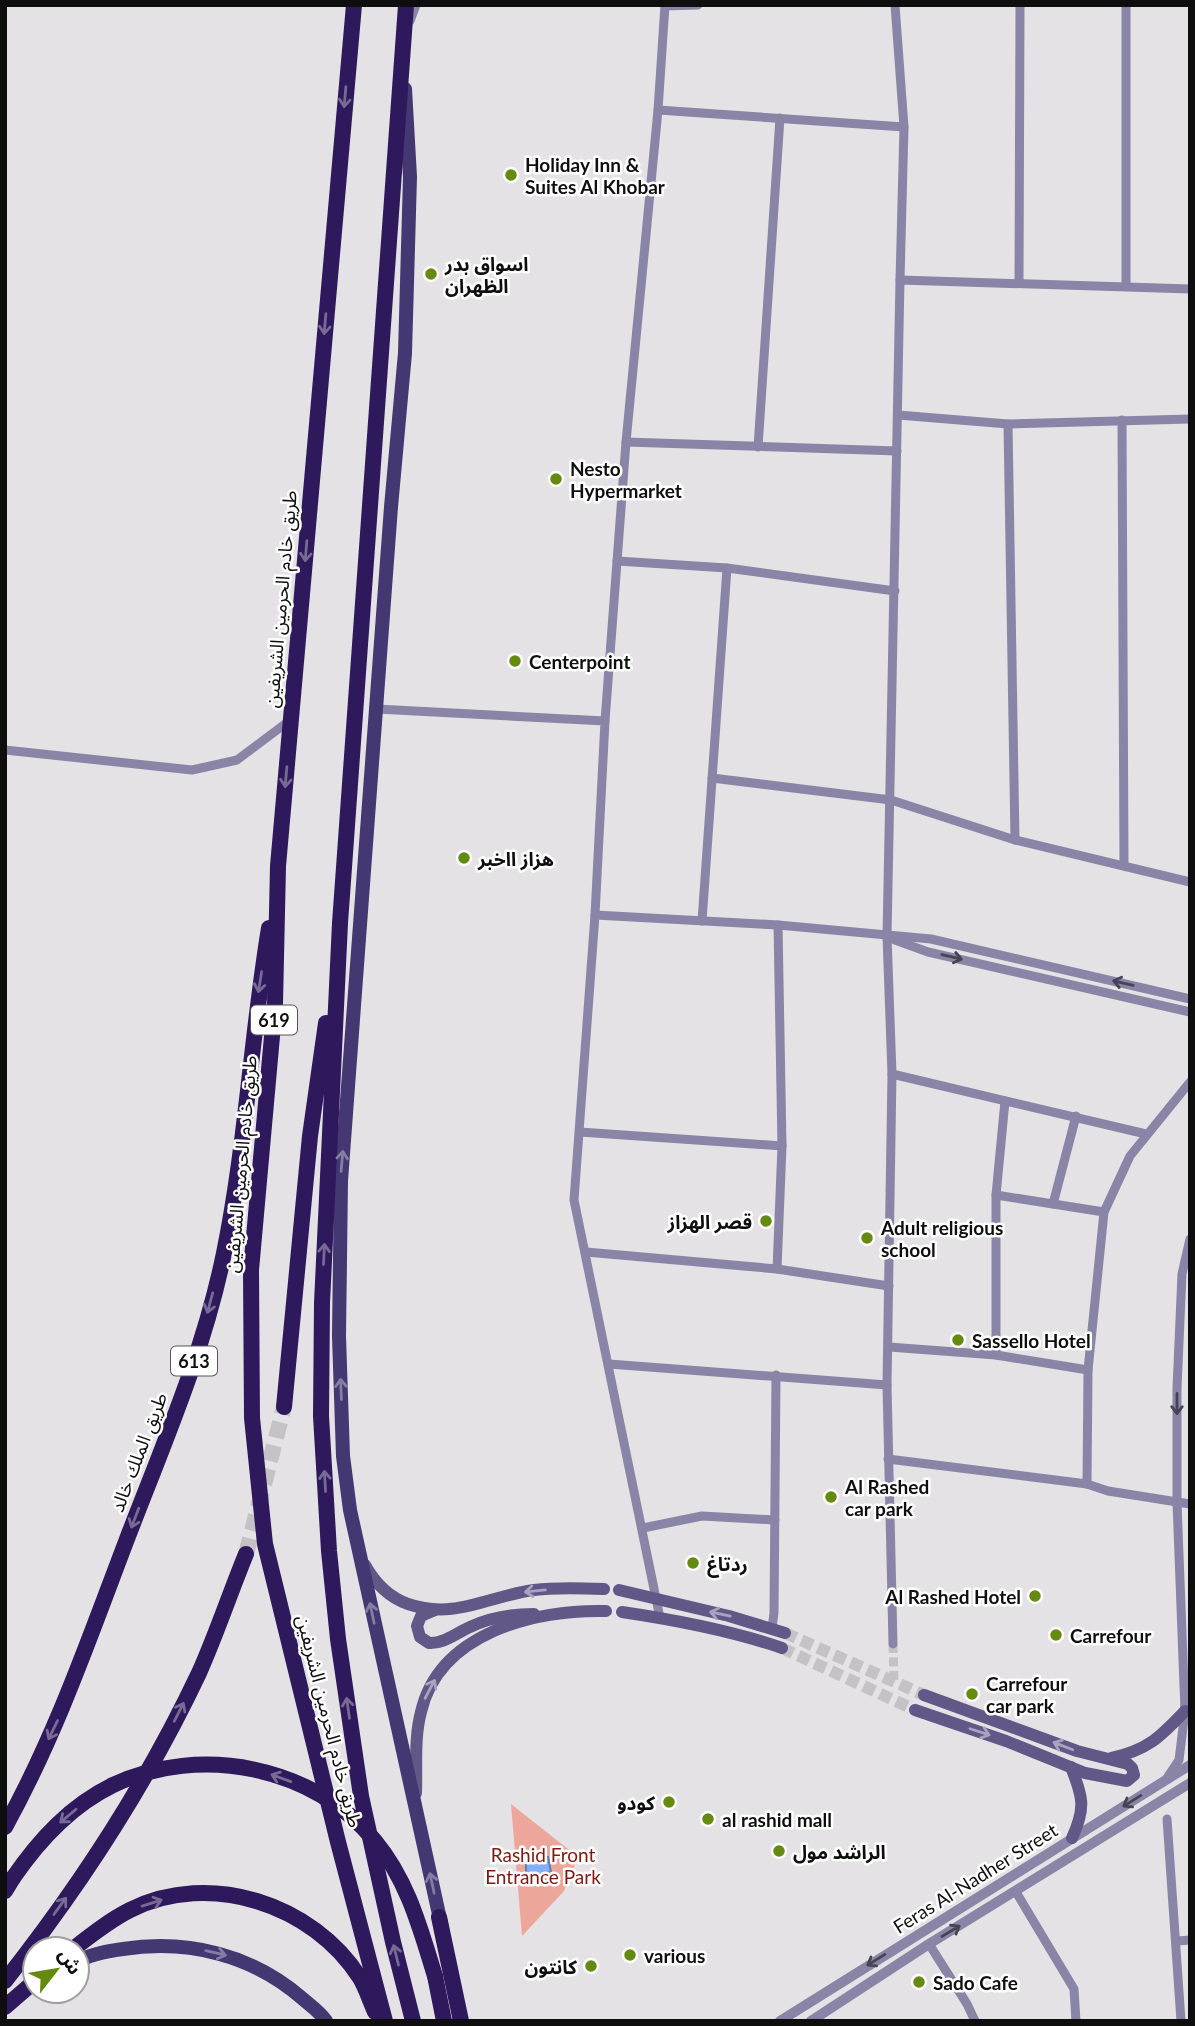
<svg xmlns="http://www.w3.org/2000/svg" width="1195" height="2026" font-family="Lato,'Noto Sans Arabic',sans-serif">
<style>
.green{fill:#eda69a}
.water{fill:#83aff6;stroke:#607fb1;stroke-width:2}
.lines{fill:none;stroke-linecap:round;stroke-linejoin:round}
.minor-tunnel{stroke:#c5c2c5;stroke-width:9;stroke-dasharray:9 4.5;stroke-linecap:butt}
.secondary-tunnel{stroke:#c5c2c5;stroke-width:12;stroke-dasharray:12 6;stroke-linecap:butt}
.motorway-tunnel{stroke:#c5c2c5;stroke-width:16;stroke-dasharray:16 8;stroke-linecap:butt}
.minor{stroke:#8a85a7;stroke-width:9}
.tertiary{stroke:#8a85a7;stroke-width:10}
.secondary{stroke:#615888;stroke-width:12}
.primary{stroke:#453771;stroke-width:14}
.motorway{stroke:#2e195c;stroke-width:16}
.motorway-bridge{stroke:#2e195c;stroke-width:16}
.oneway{stroke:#776a95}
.oneway2{stroke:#464453}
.oneway3{stroke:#867da3}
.oneway4{stroke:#a8a3be}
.poi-dot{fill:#658a10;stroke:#fff;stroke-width:2.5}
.labels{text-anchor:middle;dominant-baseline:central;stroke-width:5;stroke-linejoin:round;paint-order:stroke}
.shield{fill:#fff;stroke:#575657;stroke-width:2}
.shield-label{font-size:18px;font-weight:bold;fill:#0f0e0f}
.poi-label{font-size:19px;font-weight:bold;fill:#0f0e0f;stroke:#fff;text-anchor:start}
.street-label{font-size:19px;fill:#0f0e0f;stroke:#fff}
.park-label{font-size:19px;fill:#821710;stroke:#fff}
</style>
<rect width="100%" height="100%" fill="#e5e2e5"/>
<polygon class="green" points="511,1804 578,1857 564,1891 522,1936"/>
<polygon class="water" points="526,1857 548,1857 551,1872 526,1877"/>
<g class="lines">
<polyline class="minor-tunnel" points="893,1644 894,1681"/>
<g class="secondary-tunnel">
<polyline points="785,1633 924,1695"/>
<polyline points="782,1648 915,1710"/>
</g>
<polyline class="motorway-tunnel" points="246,1554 284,1407"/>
<g class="minor">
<polyline points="895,5 904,127 900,280"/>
<polyline points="1126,5 1126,285"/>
<polyline points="665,6 698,5"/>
<polyline points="410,21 416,5"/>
<polyline points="658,110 904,127"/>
<polyline points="1019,282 1020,5"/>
<polyline points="898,415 1008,424 1190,419"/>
<polyline points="1122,420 1124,866"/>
<polyline points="1008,424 1015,840"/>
<polyline points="626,442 897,451"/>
<polyline points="758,447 780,118"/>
<polyline points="617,561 727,568 895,591"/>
<polyline points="377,709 605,721 595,915 778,925 931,939 1190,999"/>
<polyline points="605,721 626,442 658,110 665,5"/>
<polyline points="5,750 192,770 237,760 289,721"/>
<polyline points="712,778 891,800 1015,840 1190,882"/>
<polyline points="595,915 574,1200 660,1618"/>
<polyline points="702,921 727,568"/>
<polyline points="895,940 928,952 1190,1012"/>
<polyline points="892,1074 1146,1134"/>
<polyline points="580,1132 782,1146"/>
<polyline points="996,1195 1104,1212"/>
<polyline points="1053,1204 1076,1116"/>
<polyline points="586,1252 777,1269 889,1286"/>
<polyline points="777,1269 782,1146 778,925"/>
<polyline points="889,1347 996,1355 1088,1370"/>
<polyline points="996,1355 996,1195 1005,1101"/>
<polyline points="609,1364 887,1385"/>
<polyline points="888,1459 1087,1484 1108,1491 1190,1504"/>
<polyline points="1087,1484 1088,1370 1104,1212 1130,1156 1190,1082"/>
<polyline points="643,1528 702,1516 775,1520"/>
<polyline points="772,1628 774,1613 776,1375"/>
<polyline points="893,1644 887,1385 892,1074 887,936 900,280 1190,289"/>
<polyline points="1167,1778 1179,1760 1185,1711 1177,1503 1177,1388 1182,1274 1190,1239"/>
<polyline points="1167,1819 1181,2021"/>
<polyline points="1016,1892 1074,1989 1076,2021"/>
<polyline points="1177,1941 1190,1940"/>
<polyline points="929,1944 967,2004 975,2021"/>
</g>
<g class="tertiary">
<polyline points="780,2021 1190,1765"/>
<polyline points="811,2021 929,1944 1190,1783"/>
</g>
<g class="secondary">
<path d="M365,1565C375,1583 388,1597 408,1604C455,1620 488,1596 534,1590C557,1587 580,1588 604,1589"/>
<polyline points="619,1590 729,1616 785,1633"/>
<path d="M435,1610L421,1616L417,1626L420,1637L429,1643C444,1644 456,1633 470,1627C491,1617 511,1614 534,1614"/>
<path d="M622,1612C676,1620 730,1630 782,1648"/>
<polyline points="915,1710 1006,1741 1085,1773 1127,1781 1134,1775 1132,1768 1128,1764 1077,1751 924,1695"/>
<path d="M1111,1758C1148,1750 1160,1737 1185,1711"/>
<path d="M1071,1767C1083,1797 1086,1808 1072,1838"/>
<path d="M416,1793C417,1766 414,1738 421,1712C439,1633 535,1609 606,1611"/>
</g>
<g class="primary">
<polyline points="405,89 410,177 405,353 391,507 341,1181 339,1336 343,1456 350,1510 442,1928"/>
<path d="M77,1962C90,1954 108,1951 123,1949C188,1939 253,1955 303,1999C311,2006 320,2012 326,2021"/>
</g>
<g class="motorway">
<polyline points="354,5 278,866 275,1003 251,1270 252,1418 265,1544 338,1842 385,2021"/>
<polyline points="406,5 340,923 322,1303 321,1416 329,1551 338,1639 361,1796 393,1942 413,2021"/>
<polyline points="284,1407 310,1136 326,1023"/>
<path d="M5,1827C56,1735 90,1636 127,1539C163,1445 204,1352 224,1253C246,1146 251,1036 269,928"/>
<polyline points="5,1891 13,1878"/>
<polyline points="439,1917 461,2021"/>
<path d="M73,1949C91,1935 110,1920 130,1910C210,1870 313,1904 360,1978C366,1988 370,2001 375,2012"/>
<polyline points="435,1976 444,2021"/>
<path d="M5,1981C80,1886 147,1783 199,1673C216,1635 230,1593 246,1554"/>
<polyline points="5,2007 35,1981"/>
</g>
<path class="motorway-bridge" d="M13,1878C39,1840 70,1806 113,1785C200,1744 314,1766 375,1841C408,1881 420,1928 435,1976"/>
</g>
<defs><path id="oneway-shaft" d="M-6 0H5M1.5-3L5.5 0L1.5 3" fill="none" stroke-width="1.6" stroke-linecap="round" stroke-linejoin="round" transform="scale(1.75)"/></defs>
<g class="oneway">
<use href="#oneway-shaft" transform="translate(345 97) rotate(95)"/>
<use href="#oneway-shaft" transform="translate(325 324) rotate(95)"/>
<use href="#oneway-shaft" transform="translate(306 551) rotate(95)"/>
<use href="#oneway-shaft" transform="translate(286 777) rotate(95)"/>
<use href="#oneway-shaft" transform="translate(260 982) rotate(99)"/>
<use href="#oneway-shaft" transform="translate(324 1254) rotate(-87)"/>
<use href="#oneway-shaft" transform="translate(210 1303) rotate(105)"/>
<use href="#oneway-shaft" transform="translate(325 1481) rotate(-93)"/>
<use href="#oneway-shaft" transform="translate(135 1518) rotate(111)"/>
<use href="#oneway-shaft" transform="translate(348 1708) rotate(-98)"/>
<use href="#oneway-shaft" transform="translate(179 1712) rotate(-63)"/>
<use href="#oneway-shaft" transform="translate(53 1730) rotate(116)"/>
<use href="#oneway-shaft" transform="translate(281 1778) rotate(-160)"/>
<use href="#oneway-shaft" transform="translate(68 1816) rotate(140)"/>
<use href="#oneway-shaft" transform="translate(152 1903) rotate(-17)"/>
<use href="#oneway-shaft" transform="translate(60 1906) rotate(-54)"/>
<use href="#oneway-shaft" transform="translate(396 1955) rotate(-104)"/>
</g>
<g class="oneway2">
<use href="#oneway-shaft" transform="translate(952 957) rotate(13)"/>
<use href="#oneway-shaft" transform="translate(1123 983) rotate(-167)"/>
<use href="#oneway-shaft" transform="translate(1177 1404) rotate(90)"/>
<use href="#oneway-shaft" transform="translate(1132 1801) rotate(148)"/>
<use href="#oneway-shaft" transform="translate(951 1931) rotate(-31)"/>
<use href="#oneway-shaft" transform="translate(876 1960) rotate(148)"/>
</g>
<g class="oneway3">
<use href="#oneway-shaft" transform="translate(342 1161) rotate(-85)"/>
<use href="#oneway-shaft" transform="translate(341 1389) rotate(-92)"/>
<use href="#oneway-shaft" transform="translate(372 1613) rotate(-102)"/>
<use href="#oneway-shaft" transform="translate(432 1883) rotate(-102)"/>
<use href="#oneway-shaft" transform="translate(216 1953) rotate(13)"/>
</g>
<g class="oneway4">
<use href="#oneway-shaft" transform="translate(535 1591) rotate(174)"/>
<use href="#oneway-shaft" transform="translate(720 1614) rotate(-168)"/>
<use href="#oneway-shaft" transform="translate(430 1689) rotate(-62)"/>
<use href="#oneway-shaft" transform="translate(980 1732) rotate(18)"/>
<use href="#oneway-shaft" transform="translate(1063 1746) rotate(-159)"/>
</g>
<g class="poi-dot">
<circle cx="511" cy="175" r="7"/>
<circle cx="431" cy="274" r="7"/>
<circle cx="556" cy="479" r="7"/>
<circle cx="515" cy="661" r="7"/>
<circle cx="464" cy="858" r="7"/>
<circle cx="766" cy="1221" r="7"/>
<circle cx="867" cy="1238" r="7"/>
<circle cx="958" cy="1340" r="7"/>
<circle cx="831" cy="1497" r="7"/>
<circle cx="693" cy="1563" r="7"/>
<circle cx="1035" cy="1596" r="7"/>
<circle cx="1056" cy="1635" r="7"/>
<circle cx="972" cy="1694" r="7"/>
<circle cx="669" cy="1802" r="7"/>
<circle cx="708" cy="1819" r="7"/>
<circle cx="779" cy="1851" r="7"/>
<circle cx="630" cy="1955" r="7"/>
<circle cx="591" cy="1966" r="7"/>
<circle cx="919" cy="1982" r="7"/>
</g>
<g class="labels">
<g class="shield">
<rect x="251" y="1005.5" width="46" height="29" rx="5"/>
<rect x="171" y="1346.5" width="46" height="29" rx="5"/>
</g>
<g class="shield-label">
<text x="274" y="1020">619</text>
<text x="194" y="1361">613</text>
</g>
<g class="poi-label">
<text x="525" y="164">Holiday Inn &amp;<tspan x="525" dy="22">Suites Al Khobar</tspan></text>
<text x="445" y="263">اسواق بدر<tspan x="445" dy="22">الظهران</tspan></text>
<text x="570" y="468">Nesto<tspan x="570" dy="22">Hypermarket</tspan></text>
<text x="529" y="661">Centerpoint</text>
<text x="478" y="858">هزاز ااخبر</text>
<text x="752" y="1221" text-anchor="end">قصر الهزاز</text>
<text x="881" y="1227">Adult religious<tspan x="881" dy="22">school</tspan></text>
<text x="972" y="1340">Sassello Hotel</text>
<text x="845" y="1486">Al Rashed<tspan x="845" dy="22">car park</tspan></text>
<text x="707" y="1563">ردتاغ</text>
<text x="1021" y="1596" text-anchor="end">Al Rashed Hotel</text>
<text x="1070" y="1635">Carrefour</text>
<text x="986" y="1683">Carrefour<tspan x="986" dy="22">car park</tspan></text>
<text x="655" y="1802" text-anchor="end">كودو</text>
<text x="722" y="1819">al rashid mall</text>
<text x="793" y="1851">الراشد مول</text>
<text x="644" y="1955">various</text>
<text x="577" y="1966" text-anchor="end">كانتون</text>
<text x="933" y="1982">Sado Cafe</text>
</g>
<g class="street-label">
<text transform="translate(280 599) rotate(-85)">طريق خادم الحرمين الشريفين</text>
<text transform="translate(240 1164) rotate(-85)">طريق خادم الحرمين الشريفين</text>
<text transform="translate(138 1452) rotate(-69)">طريق الملك خالد</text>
<text transform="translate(330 1721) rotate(76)">طريق خادم الحرمين الشريفين</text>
<text transform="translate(975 1878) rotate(-32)">Feras Al-Nadher Street</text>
</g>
<g class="park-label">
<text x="543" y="1854">Rashid Front<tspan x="543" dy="22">Entrance Park</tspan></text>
</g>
</g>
<rect width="1195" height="2026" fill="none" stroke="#0f0e0f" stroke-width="14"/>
<g transform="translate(56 1970) rotate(59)"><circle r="33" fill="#ffffff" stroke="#9f9f9f" stroke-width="2"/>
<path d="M0-5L12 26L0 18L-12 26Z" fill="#658a10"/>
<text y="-10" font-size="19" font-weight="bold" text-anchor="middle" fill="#0f0e0f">ش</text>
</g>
</svg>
